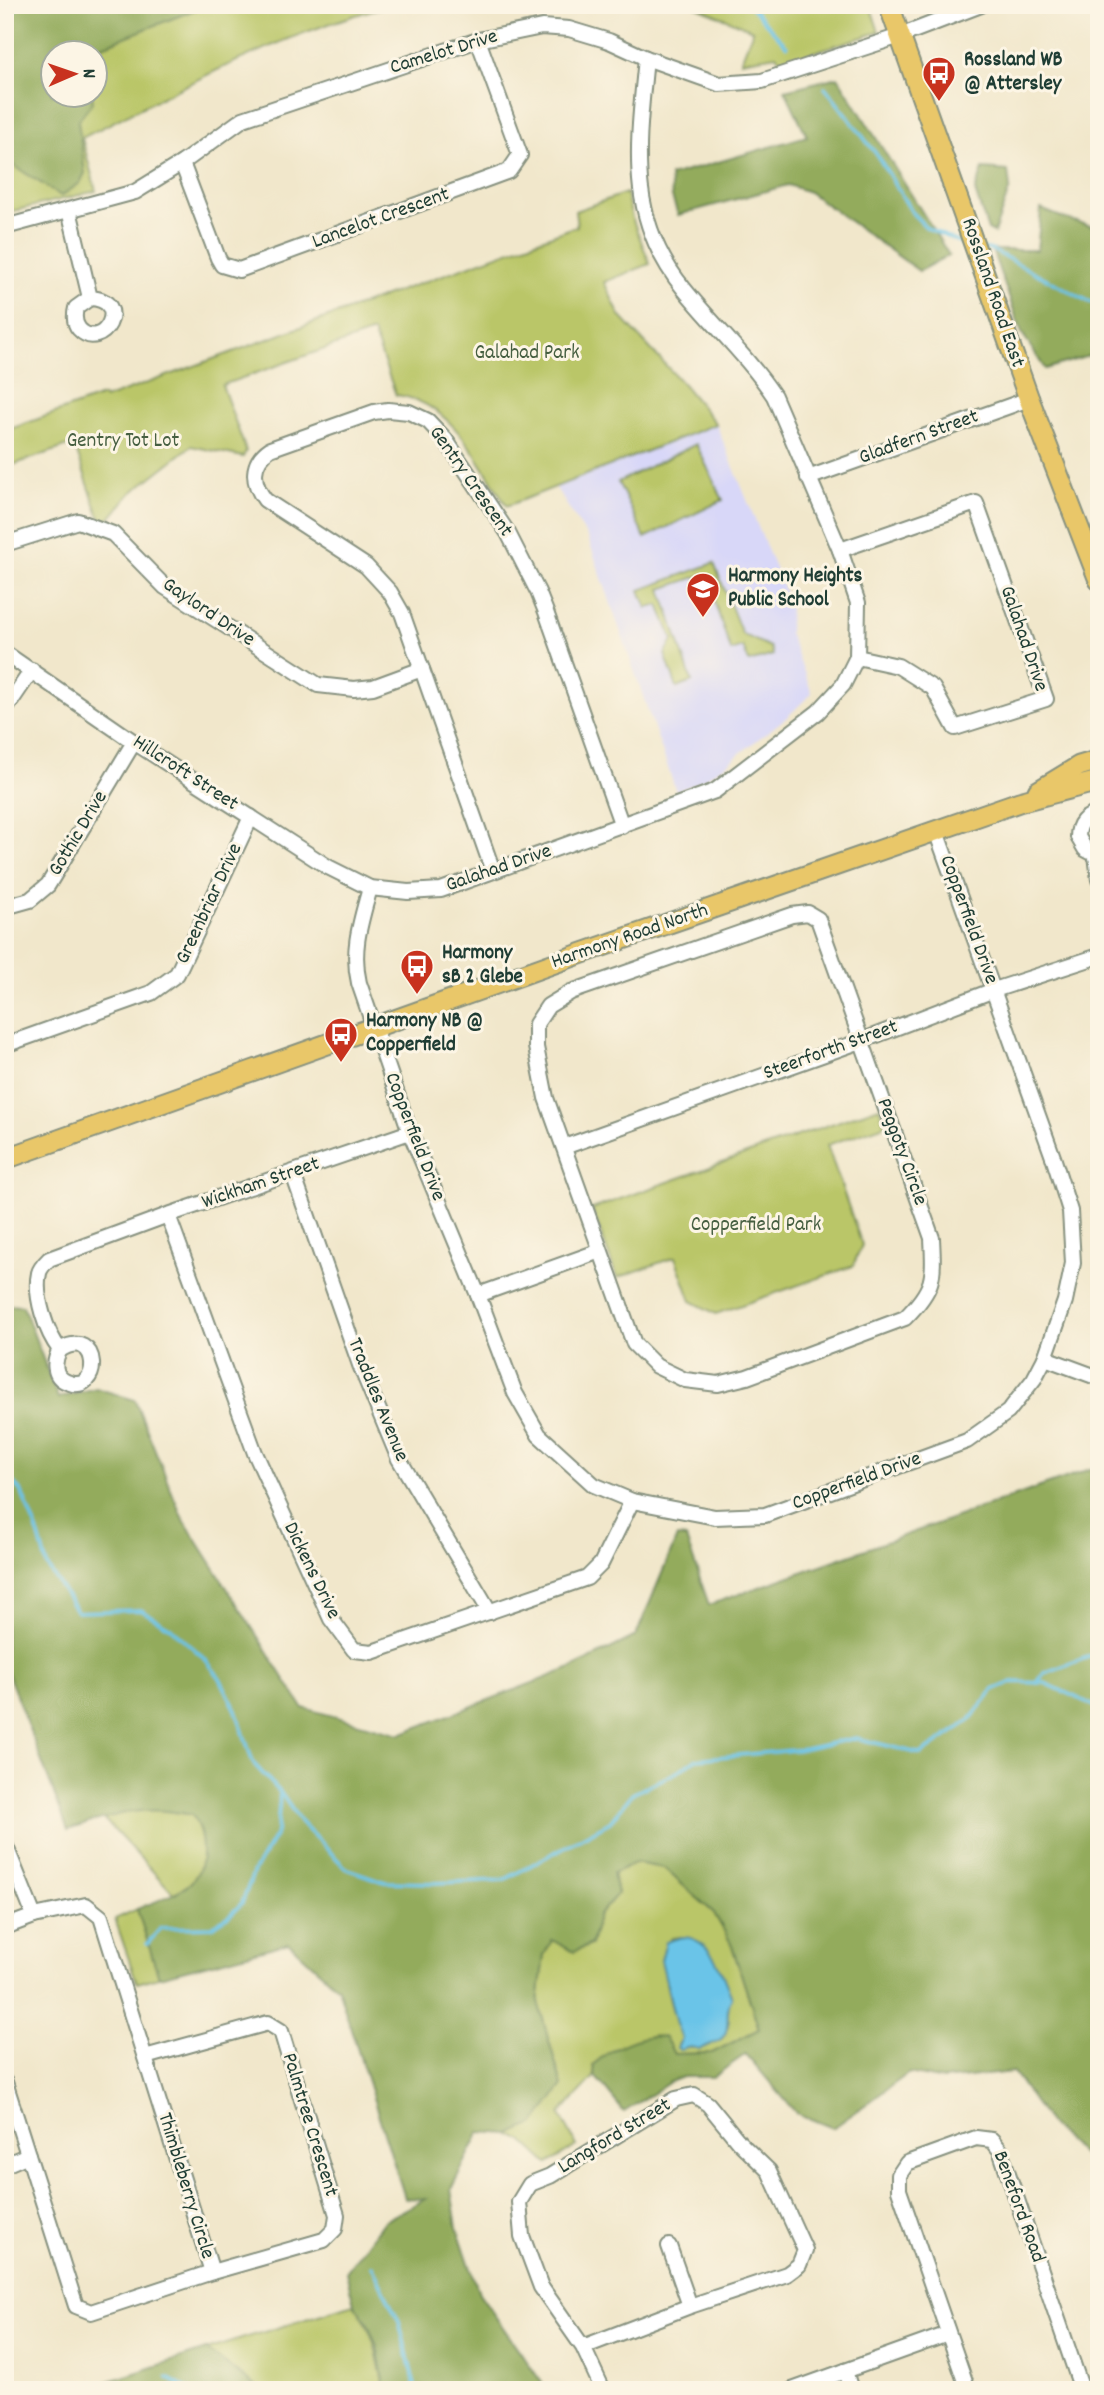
<svg xmlns="http://www.w3.org/2000/svg" width="1104" height="2395" font-family="Dekko,sans-serif">
<style>
.built{fill:#d8d7f8}
.green{fill:#bac668;stroke:#6c824e;stroke-width:2;fill-rule:evenodd}
.forest{fill:#93ab5c;stroke:#597448;stroke-width:2}
.water{fill:#6ac4e8;stroke:#44808e;stroke-width:2}
.lines{fill:none;stroke-linecap:round;stroke-linejoin:round}
.stream{stroke:#6ac4e8;stroke-width:3.5}
.minor-casing{stroke:#889280;stroke-width:18}
.major-casing{stroke:#889280;stroke-width:23}
.minor{stroke:#fff;stroke-width:14}
.major{stroke:#e9c769;stroke-width:19}
.labels{text-anchor:middle;dominant-baseline:central;stroke-width:6;stroke-linejoin:round;paint-order:stroke}
.street-label{font-size:21px;fill:#1f3d34;stroke:#fcf5e5}
.poi-label{font-size:21px;font-weight:bold;fill:#1f3d34;stroke:#fcf5e5;text-anchor:start}
.park-label{font-size:21px;fill:#465f41;stroke:#fcf5e5}
</style>
<rect width="100%" height="100%" fill="#fcf5e5"/>
<filter id="ink" filterUnits="userSpaceOnUse"><feTurbulence type="fractalNoise" baseFrequency=".0143" numOctaves="2"/><feDisplacementMap in="SourceGraphic" scale="14" xChannelSelector="R" yChannelSelector="G"/><feConvolveMatrix kernelMatrix="1 2 1 2 8 2 1 2 1" color-interpolation-filters="sRGB"/></filter>
<filter id="wash" filterUnits="userSpaceOnUse"><feTurbulence type="fractalNoise" baseFrequency=".00686" numOctaves="4" result="noise"/><feDisplacementMap in="SourceGraphic" scale="28" xChannelSelector="R" yChannelSelector="G"/><feGaussianBlur stdDeviation="1.57" result="paint"/><feColorMatrix in="noise" values="0 0 0 0 0 0 0 0 0 0 0 0 0 0 0 0 0 1.4 0 .05"/><feComposite in="paint" operator="in"/></filter>
<g filter="url(#wash)">
<rect width="100%" height="100%" fill="#f1e7cb"/>
<polygon class="built" points="716,424 790,605 789,633 812,693 787,717 721,768 697,783 676,791 588,538 556,488"/>
<g class="green">
<path d="M5,5H391C282,33 181,87 82,138L96,191L5,213ZM52,52H94V94H52Z"/>
<polygon points="693,5 870,5 879,32 781,62 776,55 741,61 753,30"/>
<path d="M626,193L632,218L650,264L604,282L620,316L683,384L716,424L507,506C479,463 453,402 396,395L373,332L222,385L246,451L243,457L191,446L131,493L107,522L100,518L74,444L7,467L5,431L102,396L104,399L577,226L575,211Z"/>
<polygon points="696,444 723,500 645,538 618,482"/>
<polygon points="714,563 742,634 770,647 773,655 749,662 743,647 731,651 705,574 661,589 692,682 677,688 665,654 673,640 659,605 647,608 640,590"/>
<polygon points="879,1107 885,1125 827,1145 862,1245 853,1266 716,1314 691,1301 675,1257 617,1278 592,1209"/>
<path d="M139,1809H158L192,1815C202,1830 209,1863 196,1878C190,1886 181,1889 173,1893L103,1818Z"/>
<path d="M635,1863L664,1868L714,1913L731,1943L759,2029L712,2053L674,2054L670,2047L654,2035C630,2041 613,2051 593,2065L595,2076L560,2114L577,2146L548,2164L523,2141L509,2134L535,2123L562,2086L538,2002L544,1955L552,1939L574,1952L591,1945L598,1916L617,1894L613,1873ZM682,1937L727,2004L728,2027L700,2049L678,2045L683,2038C673,2016 654,1958 672,1938Z"/>
<polygon points="137,1909 159,1977 137,1983 115,1919"/>
<path d="M354,2304C378,2338 375,2352 385,2390H261L206,2350Z"/>
</g>
<g class="forest">
<polygon points="5,5 207,5 87,52 52,52 52,94 92,95 93,102 78,121 85,173 80,183 61,196 5,160"/>
<polygon points="838,77 949,255 919,271 809,192 788,185 678,215 672,197 670,176 807,136 785,90"/>
<polygon points="983,169 1008,171 1010,188 994,233 988,230 975,191"/>
<polygon points="1041,209 1066,219 1099,228 1099,353 1045,369 1022,333 992,250 1037,250"/>
<path d="M5,1305L23,1306L58,1398L96,1388L135,1400L182,1517L303,1708L400,1734L574,1667L636,1636L677,1537L686,1538L709,1605L1099,1466V2172L1097,2173L1093,2164L1051,2126L1013,2072L943,2080L909,2073L833,2128L796,2113L746,2054L713,2077H683L670,2082L624,2112L595,2076L593,2065C611,2048 640,2033 665,2037L674,2054L712,2053L759,2029L731,1943L714,1913L664,1868L635,1863L613,1873L617,1894L598,1916L591,1944L574,1952L552,1940L544,1955L538,2002L562,2086L535,2124L509,2134L480,2132L451,2189L457,2227L479,2293L542,2383L543,2390H385L377,2346L368,2324L354,2304L346,2272L384,2221L425,2199L405,2198L338,1988L289,1943L159,1977L137,1909C168,1895 202,1891 202,1852C202,1837 200,1827 192,1815C142,1804 115,1814 68,1830L5,1666Z"/>
<polygon points="206,2350 261,2390 82,2390"/>
</g>
<path class="water" d="M682,1937C712,1937 722,1974 732,1998C723,2010 733,2029 721,2039C715,2043 706,2046 700,2049L690,2047L680,2050L677,2048L682,2038L676,2024L661,1960L666,1942Z"/>
<g class="lines">
<g class="stream">
<polyline points="749,5 787,46"/>
<polyline points="5,21 19,5"/>
<polyline points="825,87 877,155 913,214 927,228 967,246"/>
<polyline points="981,248 992,250 1090,302 1099,302"/>
<polyline points="5,1472 22,1493 39,1536 47,1566 77,1612 141,1610 171,1628 205,1659 220,1678 236,1710 253,1763 280,1792 302,1824 347,1869 385,1882 434,1883 504,1880 610,1822 632,1794 677,1772 696,1759 805,1749 856,1738 921,1754 969,1721 993,1690 1012,1682 1045,1683 1099,1708"/>
<polyline points="1037,1683 1044,1673 1099,1653"/>
<polyline points="147,1944 161,1928 212,1927 230,1915 242,1903 254,1871 277,1832 280,1794"/>
<polyline points="372,2266 399,2321 416,2390"/>
<polyline points="167,2378 191,2390"/>
</g>
</g>
</g>
<g filter="url(#ink)">
<g class="lines">
<defs>
<g id="minor">
<polyline points="182,163 218,258 222,265 239,270 509,171 520,155 478,40"/>
<path d="M69,210L90,298C133,300 102,354 79,329C74,323 74,316 76,308L90,298"/>
<polyline points="5,227 135,192 182,163 243,119 478,40 542,27 569,29 609,41 646,58 719,84 762,81 900,36 981,5"/>
<polyline points="808,478 1029,399"/>
<polyline points="5,544 78,521 113,534 165,587 318,685 354,689 373,687 422,669"/>
<polyline points="840,550 976,503 1046,699 955,728 933,688 898,666 857,657"/>
<path d="M5,653L134,742L328,867L370,888L408,892L441,890L715,791L818,712L843,685L857,657L858,603L840,550L774,396C748,357 713,325 684,289C625,217 638,143 646,58"/>
<polyline points="5,710 32,670"/>
<path d="M1099,814C1085,815 1078,824 1078,837L1085,849L1096,855L1099,854"/>
<polyline points="1096,855 1099,880"/>
<path d="M493,871L402,613L390,592L366,566L265,500C251,482 251,462 270,449L374,412L388,410L409,412L428,421L445,439L508,533L538,592L546,612L622,826"/>
<path d="M370,888C361,921 351,949 359,983L410,1132L478,1295L515,1393L539,1435L594,1485L632,1501L715,1517L765,1515L967,1441L1008,1412L1034,1379L1045,1358L1065,1301L1073,1263L1070,1211L1053,1157L936,831"/>
<polyline points="5,907 30,900 48,885 134,742"/>
<path d="M808,913L818,919L932,1238C934,1278 935,1288 905,1318L747,1377L718,1384L685,1380L656,1366L634,1344L546,1098L536,1047V1024L548,1006L571,992L792,915Z"/>
<polyline points="5,1045 151,993 177,974 251,817"/>
<polyline points="564,1147 861,1041 994,990 1099,956"/>
<polyline points="293,1174 360,1365 399,1459 490,1612"/>
<polyline points="168,1215 255,1453 331,1619 354,1650 372,1652 587,1578 601,1564 632,1501"/>
<polyline points="478,1295 600,1251"/>
<path d="M60,1350C101,1325 102,1397 67,1382C53,1377 53,1361 60,1350C46,1332 34,1296 39,1273C40,1268 45,1263 49,1259L168,1215L410,1132"/>
<polyline points="1045,1358 1099,1378"/>
<polyline points="5,1844 34,1916"/>
<polyline points="5,1927 34,1916 86,1905 101,1917 212,2272 91,2312 76,2306 5,2082"/>
<polyline points="145,2057 268,2023 281,2031 337,2215 335,2229 324,2240 212,2272"/>
<polyline points="5,2165 28,2155"/>
<polyline points="669,2246 690,2306"/>
<polyline points="583,2347 690,2306 787,2274 799,2265 805,2250 769,2171 739,2142 708,2104 694,2095 676,2099 550,2176 530,2184 519,2202 522,2236 541,2287 583,2347 603,2390"/>
<polyline points="845,2371 851,2390"/>
<polyline points="792,2390 948,2334"/>
<polyline points="968,2390 899,2190 899,2175 907,2163 976,2138 992,2140 1000,2150 1082,2390"/>
</g>
<g id="major">
<polyline points="889,5 1029,399 1099,580"/>
<polyline points="1038,791 1079,766 1099,760"/>
<polyline points="5,1159 577,955 1019,802 1099,781"/>
</g>
</defs>
<use href="#minor" class="minor-casing"/>
<use href="#major" class="major-casing"/>
<use href="#minor" class="minor"/>
<use href="#major" class="major"/>
</g>
</g>
<defs>
<symbol id="bus-pin" viewBox="-11 -11 22 30"><path d="M0 17L-7.5 6A9.5 9.5 0 1 1 7.5 6Z" fill="#c8321e" stroke="#fcf5e5"/><path d="M-5-6H5V4H4V6H2V4H-2V6H-4V4H-5ZM-3.5-4V0h7V-4ZM-3.5 1.2v1.5H-2V1.2ZM2 1.2v1.5H3.5V1.2Z" fill="#fff"/></symbol>
<symbol id="school-pin" viewBox="-11 -11 22 30"><path d="M0 17L-7.5 6A9.5 9.5 0 1 1 7.5 6Z" fill="#c8321e" stroke="#fcf5e5"/><path d="M0-5L7-2L0 1L-7-2ZM-4 1L0 2.5L4 1V4Q0 6-4 4Z" fill="#fff"/></symbol>
</defs>
<g fill-rule="evenodd">
<use href="#bus-pin" x="920" y="54" width="38" height="52"/>
<use href="#school-pin" x="684" y="570" width="38" height="52"/>
<use href="#bus-pin" x="398" y="947" width="38" height="52"/>
<use href="#bus-pin" x="322" y="1015" width="38" height="52"/>
</g>
<g class="labels">
<g class="street-label">
<text transform="translate(444 53) rotate(-17)">Camelot Drive</text>
<text transform="translate(381 219) rotate(-20)">Lancelot Crescent</text>
<text transform="translate(992 293) rotate(71)">Rossland Road East</text>
<text transform="translate(919 438) rotate(-20)">Gladfern Street</text>
<text transform="translate(470 482) rotate(55)">Gentry Crescent</text>
<text transform="translate(208 613) rotate(34)">Gaylord Drive</text>
<text transform="translate(1023 639) rotate(71)">Galahad Drive</text>
<text transform="translate(185 774) rotate(33)">Hillcroft Street</text>
<text transform="translate(79 834) rotate(-59)">Gothic Drive</text>
<text transform="translate(499 869) rotate(-19)">Galahad Drive</text>
<text transform="translate(210 904) rotate(-65)">Greenbriar Drive</text>
<text transform="translate(968 920) rotate(70)">Copperfield Drive</text>
<text transform="translate(630 937) rotate(-19)">Harmony Road North</text>
<text transform="translate(831 1051) rotate(-20)">Steerforth Street</text>
<text transform="translate(414 1137) rotate(69)">Copperfield Drive</text>
<text transform="translate(901 1152) rotate(70)">Peggoty Circle</text>
<text transform="translate(261 1184) rotate(-19)">Wickham Street</text>
<text transform="translate(377 1400) rotate(68)">Traddles Avenue</text>
<text transform="translate(857 1482) rotate(-20)">Copperfield Drive</text>
<text transform="translate(311 1571) rotate(64)">Dickens Drive</text>
<text transform="translate(309 2125) rotate(73)">Palmtree Crescent</text>
<text transform="translate(615 2137) rotate(-31)">Langford Street</text>
<text transform="translate(185 2186) rotate(73)">Thimbleberry Circle</text>
<text transform="translate(1018 2207) rotate(70)">Beneford Road</text>
</g>
<g class="poi-label">
<text x="964" y="61">Rossland WB<tspan x="964" dy="24">@ Attersley</tspan></text>
<text x="728" y="577">Harmony Heights<tspan x="728" dy="24">Public School</tspan></text>
<text x="442" y="954">Harmony<tspan x="442" dy="24">sB 2 Glebe</tspan></text>
<text x="366" y="1022">Harmony NB @<tspan x="366" dy="24">Copperfield</tspan></text>
</g>
<g class="park-label">
<text x="527" y="354">Galahad Park</text>
<text x="123" y="442">Gentry Tot Lot</text>
<text x="756" y="1226">Copperfield Park</text>
</g>
</g>
<rect width="1104" height="2395" fill="none" stroke="#fcf5e5" stroke-width="28"/>
<g transform="translate(74 74) rotate(88)"><circle r="33" fill="#fcf5e5" stroke="#a4ab9e" stroke-width="2"/>
<path d="M0-5L12 26L0 18L-12 26Z" fill="#c8321e"/>
<text y="-10" font-size="19" font-weight="bold" text-anchor="middle" fill="#1f3d34">N</text>
</g>
</svg>
